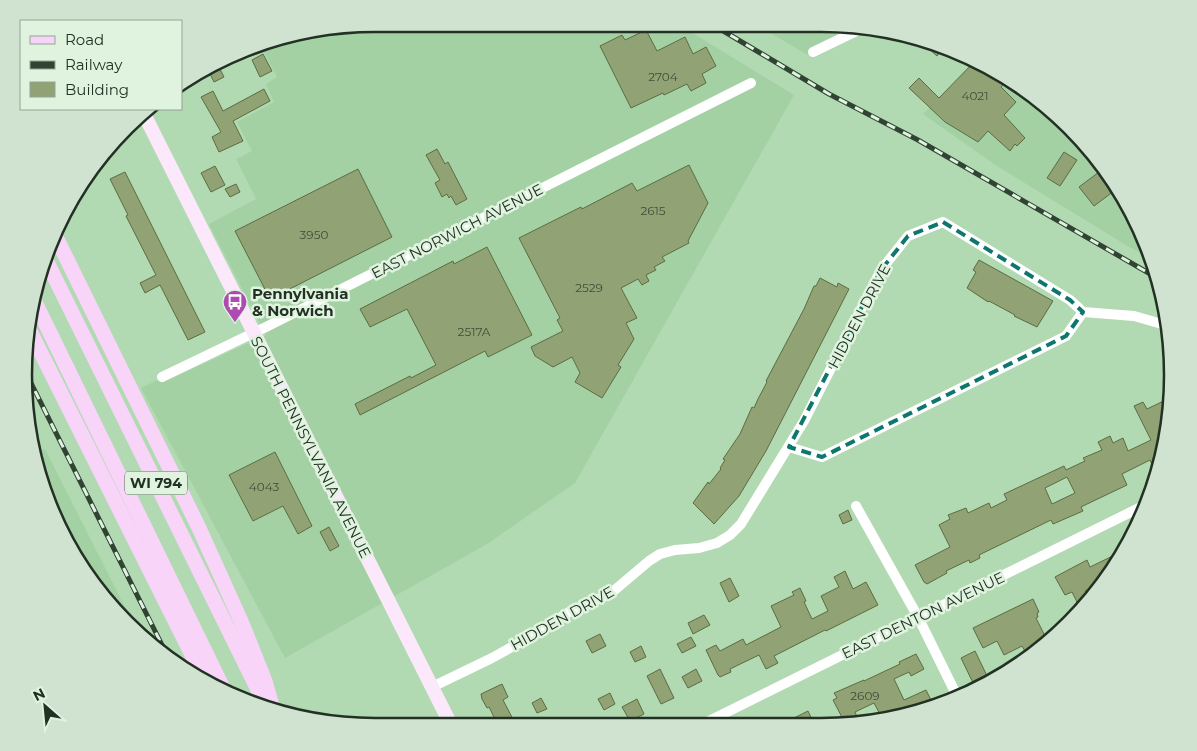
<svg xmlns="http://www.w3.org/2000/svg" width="1197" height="751" font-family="Montserrat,sans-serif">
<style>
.built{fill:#a3d1a4}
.building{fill:#91a375;stroke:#5c6c41;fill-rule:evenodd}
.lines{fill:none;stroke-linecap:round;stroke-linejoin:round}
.street{stroke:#fff;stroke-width:10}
.secondary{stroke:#fbe9fb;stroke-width:14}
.primary{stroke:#f7d4f8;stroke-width:15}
.rail-casing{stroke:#314332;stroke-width:5}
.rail{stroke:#dff3df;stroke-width:3;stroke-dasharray:9;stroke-linecap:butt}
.marked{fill:none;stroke:#0f766e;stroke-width:4;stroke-dasharray:10 6;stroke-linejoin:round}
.labels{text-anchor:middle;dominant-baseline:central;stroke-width:5;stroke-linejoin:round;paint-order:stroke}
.number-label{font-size:12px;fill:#3e4e38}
.shield{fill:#dff3df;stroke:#5b6b5b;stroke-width:1}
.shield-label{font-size:14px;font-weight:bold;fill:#223123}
.street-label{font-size:15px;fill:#223123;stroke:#dff3df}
.poi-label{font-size:15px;font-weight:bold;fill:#223123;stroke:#dff3df;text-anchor:start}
.rim{fill:none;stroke:#223123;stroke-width:2.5}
</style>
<rect width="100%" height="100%" fill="#b1d9b2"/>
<g class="built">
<polygon points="376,24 681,26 794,95 575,483 487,544 285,658 141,388 160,379 162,383 266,335 209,224 256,199 236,159 252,151 237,122 274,102 266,84 277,77 260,44"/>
<polygon points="758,26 865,27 808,55"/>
<polygon points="976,62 1036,97 1086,144 1126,200 1153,260 1126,245 997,166 923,114"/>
<polygon points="45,449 134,625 83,571 36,467 35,454"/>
</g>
<g class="building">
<polygon points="646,30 657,51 685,37 693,54 706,47 716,66 702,74 706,83 691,91 687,84 664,95 663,93 631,108 600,46 622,35 625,40"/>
<polygon points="920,41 938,46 944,47 937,56"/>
<polygon points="263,54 272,71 260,77 252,60"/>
<polygon points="975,61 1008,80 1001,87 1016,102 1004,115 1025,138 1017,146 1015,144 1010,151 988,131 978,142 945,122 909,88 919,78 939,98"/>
<polygon points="219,67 224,77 214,82 209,72"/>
<polygon points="264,89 270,101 233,121 243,141 219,152 212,137 221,132 201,97 213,91 223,111"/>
<polygon points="437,149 445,164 448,162 467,199 456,205 451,196 449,198 447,194 442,197 435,183 440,180 426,155"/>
<polygon points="1064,152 1077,160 1060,186 1047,178"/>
<polygon points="689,165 708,203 688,241 689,243 662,257 665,261 654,267 656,270 646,275 649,281 642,285 638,279 621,288 637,318 626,323 634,339 618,365 621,367 602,398 575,382 580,373 572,357 553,367 535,356 531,347 563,331 557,320 560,318 519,238 581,207 582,209 632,183 637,191"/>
<polygon points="215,166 225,185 211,192 201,173"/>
<polygon points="358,169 392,237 270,299 235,231"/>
<polygon points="125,172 205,332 188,340 160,285 145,293 140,283 156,275 126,216 128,215 110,179"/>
<polygon points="1099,172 1114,191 1094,206 1079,187"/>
<polygon points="236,184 240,192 230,197 225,189"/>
<polygon points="487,247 532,335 488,357 485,351 360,415 355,404 410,376 411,378 436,365 407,309 370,327 360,309 453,261 454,264"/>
<polygon points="979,260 1053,301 1037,327 1014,316 1015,315 989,301 988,302 967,288 976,272 973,270"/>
<polygon points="820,278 837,287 838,283 849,289 766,451 739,496 714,524 693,503 708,482 709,484 721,469 720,468 725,460 723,459 740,434 752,407 754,408 758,399 767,382 766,381 804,309 814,286 816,286"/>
<path d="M1172,397L1161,468L1155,471L1150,460L1122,474L1127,485L1085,505L1081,507L1083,511L1053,524L1051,520L979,555L980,558L970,563L969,560L946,571L947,573L927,584L924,582L915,565L950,547L939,525L950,519L948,515L966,508L968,513L989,503L991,508L1007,500L1004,494L1064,466L1066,470L1085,461L1083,458L1102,450L1098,442L1110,436L1113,443L1123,438L1128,451L1151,440L1134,406L1143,402L1147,409ZM1067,477L1075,493L1052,504L1045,488Z"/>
<polygon points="275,452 312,526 298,534 283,506 253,521 229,475"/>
<polygon points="848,510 852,520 843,524 839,515"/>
<polygon points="329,527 339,546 330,551 320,532"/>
<polygon points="1125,550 1106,581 1085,591 1090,601 1081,610 1072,592 1065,595 1055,577 1087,560 1090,567"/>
<polygon points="845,571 853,589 866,582 878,605 826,631 825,630 774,656 778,663 766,669 759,655 730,669 731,672 720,677 718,675 706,650 716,645 720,651 743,639 746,645 781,627 771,606 794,595 792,592 800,588 806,601 804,602 812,619 828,611 821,596 839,587 834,577"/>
<polygon points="730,578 739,596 729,602 720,583"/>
<polygon points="1033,599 1039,612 1037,613 1038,617 1036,618 1048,642 1026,653 1022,646 1004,655 997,641 983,648 973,628"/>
<polygon points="704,615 710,625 693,634 688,623"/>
<polygon points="600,634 606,646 592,653 586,641"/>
<polygon points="691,637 696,646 682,653 677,644"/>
<polygon points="641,646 646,657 635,662 630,652"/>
<polygon points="975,651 990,682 977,691 961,658"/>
<polygon points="916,654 924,669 911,676 909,672 894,679 904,700 926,690 931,700 904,714 904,712 891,719 883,720 874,703 855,712 858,719 846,725 833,700 837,698 834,693 864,680 864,681 900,664 899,662"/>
<polygon points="660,669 674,698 661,704 647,676"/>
<polygon points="696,669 702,681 688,688 682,677"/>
<polygon points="502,684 508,697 503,700 516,725 498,725 489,707 487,708 482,699 481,694"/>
<polygon points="610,693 615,704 604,710 598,699"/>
<polygon points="541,698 547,709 537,713 532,703"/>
<polygon points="637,699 644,714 630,721 622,707"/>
<polygon points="808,711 815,726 796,726 792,719"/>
</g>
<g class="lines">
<g class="street">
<polyline points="813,52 865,27"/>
<polyline points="162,377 266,327 751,83"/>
<polyline points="789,447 822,457 1066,336 1083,312"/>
<polyline points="856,506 918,617 958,698"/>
<polyline points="432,687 492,658 537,633 569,612 610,594 649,561 660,554 675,550 699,548 717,543 730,535 741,524 804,421 881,270 908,236 943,222 1070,300 1083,312 1134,316 1169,326"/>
<polyline points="699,726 1147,504"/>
</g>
<polyline class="secondary" points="145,116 451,725"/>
<g class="primary">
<polyline points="56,237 199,528 241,621 265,681 273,709"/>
<polyline points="45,258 265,704"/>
<polyline points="35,302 224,690"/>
<polyline points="29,329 204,679"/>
</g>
<defs>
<g id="rail">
<polyline points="715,26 829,94 918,140 1159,279"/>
<polyline points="27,375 169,659"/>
</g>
</defs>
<use href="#rail" class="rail-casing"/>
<use href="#rail" class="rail"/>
</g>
<path class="marked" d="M943,222L1070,300L1083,312L1066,336L822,457L789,447L881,270L908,236Z"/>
<defs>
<symbol id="bus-pin" viewBox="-11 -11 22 30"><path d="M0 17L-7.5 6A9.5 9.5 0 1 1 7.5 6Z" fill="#ad4bb2" stroke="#dff3df"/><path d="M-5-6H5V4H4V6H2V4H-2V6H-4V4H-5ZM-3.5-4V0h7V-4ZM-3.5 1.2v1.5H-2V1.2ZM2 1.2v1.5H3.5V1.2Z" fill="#fff"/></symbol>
</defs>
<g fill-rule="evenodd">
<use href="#bus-pin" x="221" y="288" width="28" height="38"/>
</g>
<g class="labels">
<g class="number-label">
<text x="663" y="76">2704</text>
<text x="975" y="95">4021</text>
<text x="653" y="210">2615</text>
<text x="314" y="234">3950</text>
<text x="589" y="287">2529</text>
<text x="474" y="331">2517A</text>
<text x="264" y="486">4043</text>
<text x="865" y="695">2609</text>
</g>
<rect class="shield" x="125" y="471.5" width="62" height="23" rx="4"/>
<g class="shield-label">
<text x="156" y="483">WI 794</text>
</g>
<g class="street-label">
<text transform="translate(457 231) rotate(-27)">EAST NORWICH AVENUE</text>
<text transform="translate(859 316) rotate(-62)">HIDDEN DRIVE</text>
<text transform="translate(311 447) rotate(63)">SOUTH PENNSYLVANIA AVENUE</text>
<text transform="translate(923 615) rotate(-26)">EAST DENTON AVENUE</text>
<text transform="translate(562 618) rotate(-29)">HIDDEN DRIVE</text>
</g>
<g class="poi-label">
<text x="252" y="293">Pennylvania<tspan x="252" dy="17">&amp; Norwich</tspan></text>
</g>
</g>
<path d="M0 0H1197V751H0ZM375 32H821A343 343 0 0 1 1164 375V375A343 343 0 0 1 821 718H375A343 343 0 0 1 32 375V375A343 343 0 0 1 375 32Z" fill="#d0e3d0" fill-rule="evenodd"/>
<path class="rim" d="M375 32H821A343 343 0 0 1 1164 375V375A343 343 0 0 1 821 718H375A343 343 0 0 1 32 375V375A343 343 0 0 1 375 32Z"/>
<rect x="20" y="20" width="162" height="90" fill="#dff3df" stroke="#93a594"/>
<rect x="30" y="36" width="25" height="8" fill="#f7d4f8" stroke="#93a594"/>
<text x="65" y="45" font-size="15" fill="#223123">Road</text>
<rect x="30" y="61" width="25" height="8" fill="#314332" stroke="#93a594"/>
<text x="65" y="70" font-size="15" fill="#223123">Railway</text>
<rect x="30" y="82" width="25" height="15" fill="#91a375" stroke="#93a594"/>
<text x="65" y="95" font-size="15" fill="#223123">Building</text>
<g transform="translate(45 706) rotate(333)" stroke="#dff3df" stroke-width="4" paint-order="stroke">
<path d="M0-4L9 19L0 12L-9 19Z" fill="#223123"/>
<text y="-8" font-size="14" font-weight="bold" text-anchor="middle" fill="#223123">N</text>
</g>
</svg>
